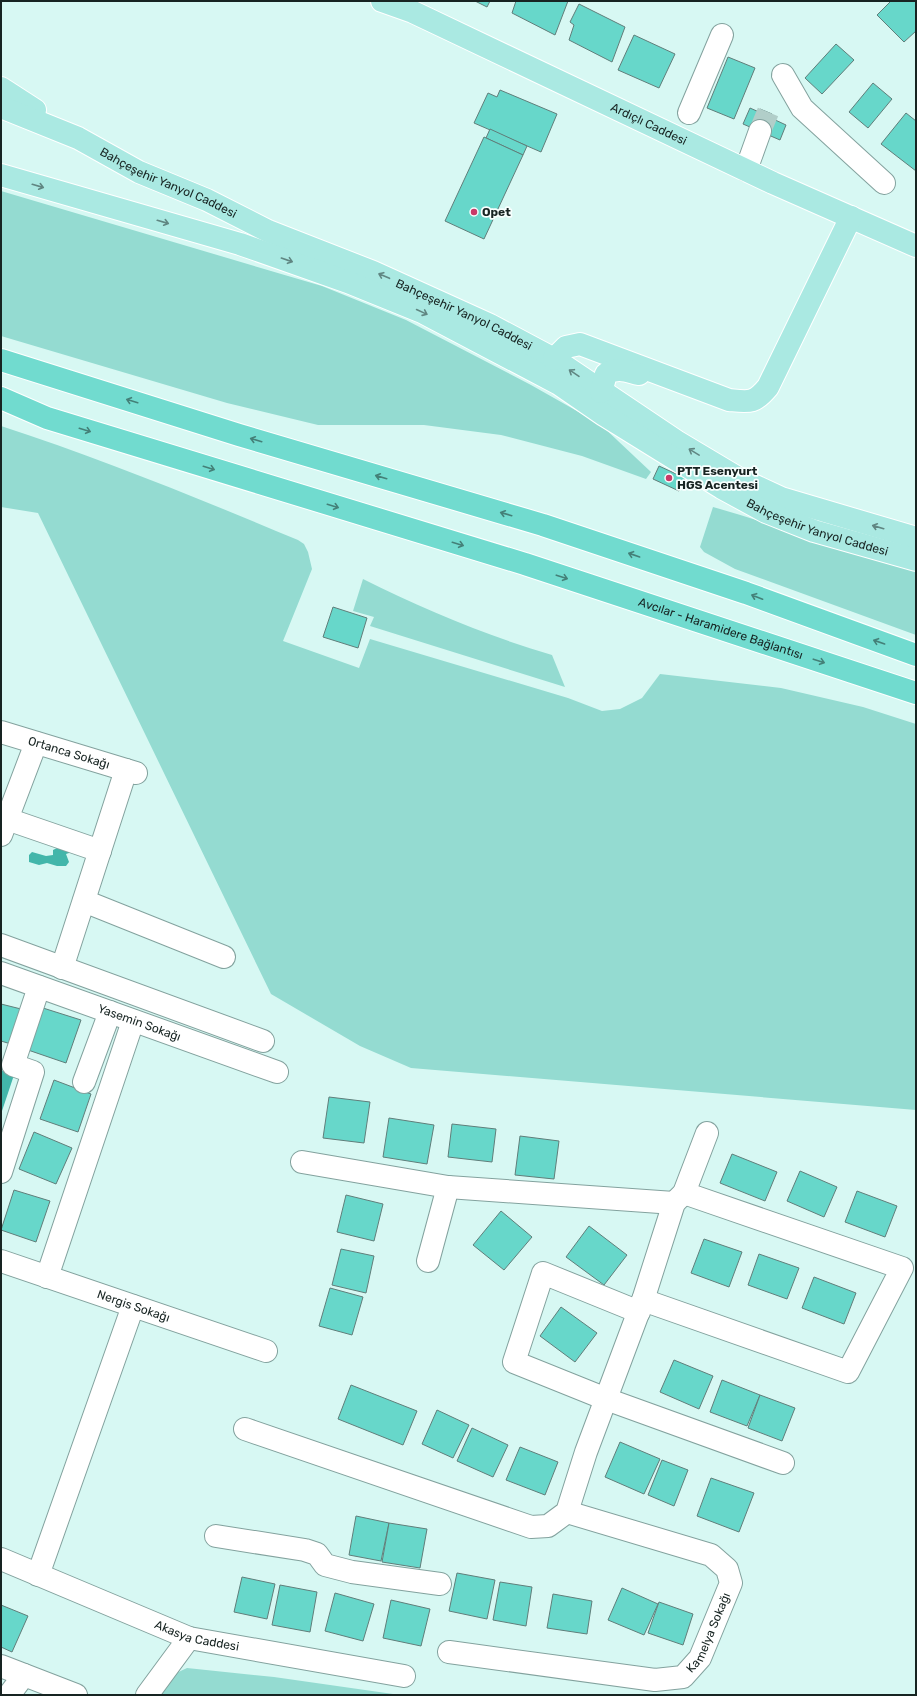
<svg xmlns="http://www.w3.org/2000/svg" width="917" height="1696" font-family="Rubik,sans-serif">
<style>
.green{fill:#94dbd1}
.water{fill:#42b6aa}
.building{fill:#67d7ca;stroke:#607e7a}
.lines{fill:none;stroke-linecap:round;stroke-linejoin:round}
.minor-tunnel{stroke:#b1cec9;stroke-width:22;stroke-dasharray:22 11;stroke-linecap:butt}
.minor-casing{stroke:#83a29e;stroke-width:24}
.major-casing{stroke:#fff;stroke-width:24}
.highway-casing{stroke:#fff;stroke-width:24}
.minor{stroke:#fff;stroke-width:22}
.major{stroke:#aae9e2;stroke-width:22}
.highway{stroke:#71dbcf;stroke-width:22}
.oneway{stroke:#608682}
.oneway2{stroke:#448078}
.poi-dot{fill:#c83a68;stroke:#f8fffe;stroke-width:1.5}
.labels{text-anchor:middle;dominant-baseline:central;stroke-width:3.5;stroke-linejoin:round;paint-order:stroke}
.street-label{font-size:12px;fill:#172422;stroke:#f8fffe}
.poi-label{font-size:12px;font-weight:bold;fill:#172422;stroke:#f8fffe;text-anchor:start}
</style>
<rect width="100%" height="100%" fill="#d7f8f3"/>
<g class="green">
<polygon points="1,191 322,286 406,320 531,385 600,424 651,472 646,479 582,456 501,435 424,425 318,425 227,403 1,336"/>
<path d="M1,426C102,459 200,499 298,540L304,544L308,552L312,569L283,641L359,668L370,639L568,698L602,711L620,709L642,698L660,674L781,688L863,707L916,724V1110L411,1068L360,1046L271,994L38,513L1,507Z"/>
<path d="M713,507C781,526 847,552 916,571V635L735,569L704,552L700,547Z"/>
<path d="M363,579C423,609 487,636 552,655L565,687L370,626L374,617L353,611Z"/>
<polygon points="187,1668 274,1677 400,1695 156,1695 170,1676"/>
</g>
<g class="water">
<polygon points="59,847 72,852 66,854 69,862 66,866 57,866 47,863 39,865 29,862 29,855 32,852 46,856 53,855 53,850"/>
<polygon points="1,1070 14,1075 1,1114"/>
</g>
<g class="building">
<polygon points="475,1 490,1 487,7"/>
<polygon points="516,1 568,1 555,35 512,13"/>
<polygon points="891,1 916,1 916,31 904,42 877,15"/>
<polygon points="579,4 625,27 612,62 569,40 574,25 570,22"/>
<polygon points="634,35 675,54 659,88 618,70"/>
<polygon points="836,44 854,60 822,94 805,78"/>
<polygon points="728,57 755,68 734,119 707,108"/>
<polygon points="873,83 892,99 868,128 849,112"/>
<polygon points="500,90 557,114 541,152 474,123 488,93 497,97"/>
<polygon points="750,108 759,112 760,109 772,114 771,118 786,125 780,140 743,124"/>
<polygon points="906,113 916,121 916,171 881,144"/>
<polygon points="490,129 527,146 523,155 486,138"/>
<polygon points="484,137 523,155 484,239 445,221"/>
<polygon points="659,466 685,478 679,491 653,479"/>
<polygon points="333,607 367,618 358,648 323,637"/>
<polygon points="1,1004 21,1009 11,1044 1,1041"/>
<polygon points="43,1008 81,1020 66,1063 28,1050"/>
<polygon points="54,1080 91,1094 78,1132 40,1119"/>
<polygon points="329,1097 370,1102 364,1143 323,1138"/>
<polygon points="389,1118 434,1125 427,1164 383,1157"/>
<polygon points="452,1124 496,1129 492,1162 448,1157"/>
<polygon points="34,1132 72,1148 56,1184 19,1169"/>
<polygon points="520,1136 559,1141 554,1179 515,1175"/>
<polygon points="732,1154 777,1172 765,1201 720,1183"/>
<polygon points="800,1171 837,1187 824,1217 787,1201"/>
<polygon points="14,1190 50,1201 36,1242 1,1230"/>
<polygon points="857,1191 897,1206 885,1237 845,1222"/>
<polygon points="346,1195 383,1204 374,1241 337,1232"/>
<polygon points="501,1211 532,1237 504,1270 473,1245"/>
<polygon points="589,1226 627,1255 604,1285 566,1257"/>
<polygon points="704,1239 742,1252 729,1287 691,1273"/>
<polygon points="341,1249 374,1256 366,1293 332,1285"/>
<polygon points="759,1254 799,1268 787,1299 748,1285"/>
<polygon points="814,1277 856,1293 844,1324 802,1308"/>
<polygon points="330,1288 363,1297 352,1335 319,1326"/>
<polygon points="561,1307 597,1333 575,1362 540,1336"/>
<polygon points="674,1360 713,1376 699,1409 660,1392"/>
<polygon points="722,1380 760,1395 747,1426 710,1412"/>
<polygon points="351,1385 417,1411 403,1445 338,1419"/>
<polygon points="760,1395 795,1408 782,1441 748,1428"/>
<polygon points="437,1410 469,1425 453,1458 422,1444"/>
<polygon points="472,1428 508,1445 493,1477 457,1461"/>
<polygon points="620,1442 660,1459 644,1494 605,1477"/>
<polygon points="520,1447 558,1462 545,1495 506,1480"/>
<polygon points="662,1460 688,1470 674,1506 648,1495"/>
<polygon points="711,1478 754,1493 739,1532 697,1516"/>
<polygon points="356,1516 389,1523 381,1561 349,1555"/>
<polygon points="389,1523 427,1529 420,1568 382,1562"/>
<polygon points="457,1573 495,1580 487,1619 449,1611"/>
<polygon points="242,1577 275,1584 267,1619 234,1612"/>
<polygon points="500,1582 532,1587 526,1626 493,1620"/>
<polygon points="280,1585 317,1592 310,1632 272,1625"/>
<polygon points="622,1588 658,1604 644,1635 608,1620"/>
<polygon points="335,1593 374,1604 363,1641 325,1631"/>
<polygon points="553,1594 592,1601 587,1634 547,1628"/>
<polygon points="391,1600 430,1609 421,1646 383,1638"/>
<polygon points="659,1602 693,1614 683,1645 648,1633"/>
<polygon points="1,1605 28,1616 12,1652 1,1647"/>
</g>
<g class="lines">
<polyline class="minor-tunnel" points="760,131 768,112"/>
<defs>
<g id="minor">
<polyline points="783,75 802,108 884,183"/>
<polyline points="689,113 722,35"/>
<polyline points="746,170 760,131"/>
<path id="s1" d="M1,732L136,773"/>
<polyline points="7,819 100,851"/>
<polyline points="1,835 36,743"/>
<polyline points="84,901 224,957"/>
<polyline points="1,945 263,1041"/>
<polyline points="62,968 126,770"/>
<path id="s2" d="M1,973L277,1072"/>
<polyline points="84,1082 110,1012"/>
<polyline points="302,1162 448,1187 428,1261"/>
<polyline points="1,1172 33,1072 13,1065 39,987"/>
<polyline points="448,1187 674,1203"/>
<path id="s3" d="M1,1261L266,1351"/>
<polyline points="47,1277 133,1021"/>
<polyline points="643,1300 848,1372 902,1268 684,1193"/>
<polyline points="639,1312 543,1273 514,1362 606,1399 783,1463"/>
<polyline points="245,1429 531,1527 548,1526 567,1512 586,1452 643,1300 674,1203 684,1193 707,1133"/>
<polyline points="216,1536 305,1550 317,1554 325,1565 352,1572 440,1584"/>
<path id="s4" d="M1,1559L189,1638L404,1676"/>
<polyline points="38,1575 133,1306"/>
<path id="s5" d="M449,1652L655,1680L683,1677L700,1658L731,1583L727,1569L711,1555L567,1512"/>
<polyline points="1,1666 76,1695"/>
<polyline points="9,1695 24,1675"/>
<polyline points="147,1695 189,1638"/>
</g>
<g id="major">
<path id="s6" d="M382,1L413,12L773,183L916,246"/>
<polyline points="1,88 35,110"/>
<path id="s7" d="M1,107L78,138L139,172L207,200L268,231L373,272L490,325L554,359L676,441L738,478L781,498L916,538"/>
<path id="s8" d="M1,175L240,244L348,282L422,312L559,384L604,415L722,488L766,512L814,531L916,560"/>
<path d="M554,359L566,347L580,344L729,400C749,402 754,404 768,387L851,217"/>
<path d="M601,392L606,374C618,367 626,371 639,374"/>
</g>
<g id="highway">
<polyline points="1,360 239,435 543,525 746,593 916,655"/>
<path id="s9" d="M1,398L47,418L525,564L916,693"/>
</g>
</defs>
<use href="#minor" class="minor-casing"/>
<use href="#major" class="major-casing"/>
<use href="#highway" class="highway-casing"/>
<use href="#minor" class="minor"/>
<use href="#major" class="major"/>
<use href="#highway" class="highway"/>
</g>
<defs><path id="oneway-shaft" d="M-6 0H5M1.5-3L5.5 0L1.5 3" fill="none" stroke-width="1.6" stroke-linecap="round" stroke-linejoin="round"/></defs>
<g class="oneway">
<use href="#oneway-shaft" transform="translate(38 186) rotate(16)"/>
<use href="#oneway-shaft" transform="translate(163 222) rotate(16)"/>
<use href="#oneway-shaft" transform="translate(287 260) rotate(19)"/>
<use href="#oneway-shaft" transform="translate(384 276) rotate(-157)"/>
<use href="#oneway-shaft" transform="translate(422 312) rotate(25)"/>
<use href="#oneway-shaft" transform="translate(574 373) rotate(-146)"/>
<use href="#oneway-shaft" transform="translate(694 452) rotate(-149)"/>
<use href="#oneway-shaft" transform="translate(878 527) rotate(-164)"/>
</g>
<g class="oneway2">
<use href="#oneway-shaft" transform="translate(132 401) rotate(-163)"/>
<use href="#oneway-shaft" transform="translate(85 430) rotate(17)"/>
<use href="#oneway-shaft" transform="translate(256 440) rotate(-164)"/>
<use href="#oneway-shaft" transform="translate(209 468) rotate(17)"/>
<use href="#oneway-shaft" transform="translate(381 477) rotate(-164)"/>
<use href="#oneway-shaft" transform="translate(333 506) rotate(17)"/>
<use href="#oneway-shaft" transform="translate(506 514) rotate(-164)"/>
<use href="#oneway-shaft" transform="translate(458 544) rotate(17)"/>
<use href="#oneway-shaft" transform="translate(634 555) rotate(-161)"/>
<use href="#oneway-shaft" transform="translate(562 577) rotate(18)"/>
<use href="#oneway-shaft" transform="translate(757 597) rotate(-159)"/>
<use href="#oneway-shaft" transform="translate(879 642) rotate(-161)"/>
<use href="#oneway-shaft" transform="translate(819 661) rotate(18)"/>
</g>
<g class="poi-dot">
<circle cx="474" cy="212" r="4"/>
<circle cx="669" cy="478" r="4"/>
</g>
<g class="labels">
<g class="street-label">
<text stroke="none"><textPath href="#s6" startOffset="294">Ardıçlı Caddesi</textPath></text>
<text stroke="none"><textPath href="#s7" startOffset="184">Bahçeşehir Yanyol Caddesi</textPath></text>
<text stroke="none"><textPath href="#s7" startOffset="508">Bahçeşehir Yanyol Caddesi</textPath></text>
<text stroke="none"><textPath href="#s8" startOffset="895">Bahçeşehir Yanyol Caddesi</textPath></text>
<text stroke="none"><textPath href="#s9" startOffset="756">Avcılar - Haramidere Bağlantısı</textPath></text>
<text stroke="none"><textPath href="#s1" startOffset="71">Ortanca Sokağı</textPath></text>
<text stroke="none"><textPath href="#s2" startOffset="147">Yasemin Sokağı</textPath></text>
<text stroke="none"><textPath href="#s3" startOffset="140">Nergis Sokağı</textPath></text>
<text stroke="none"><textPath href="#s5" startOffset="288">Kamelya Sokağı</textPath></text>
<text stroke="none"><textPath href="#s4" startOffset="211">Akasya Caddesi</textPath></text>
</g>
<g class="poi-label">
<text x="482" y="212">Opet</text>
<text x="677" y="471">PTT Esenyurt<tspan x="677" dy="14">HGS Acentesi</tspan></text>
</g>
</g>
<rect width="917" height="1696" fill="none" stroke="#172422" stroke-width="4"/>
</svg>
